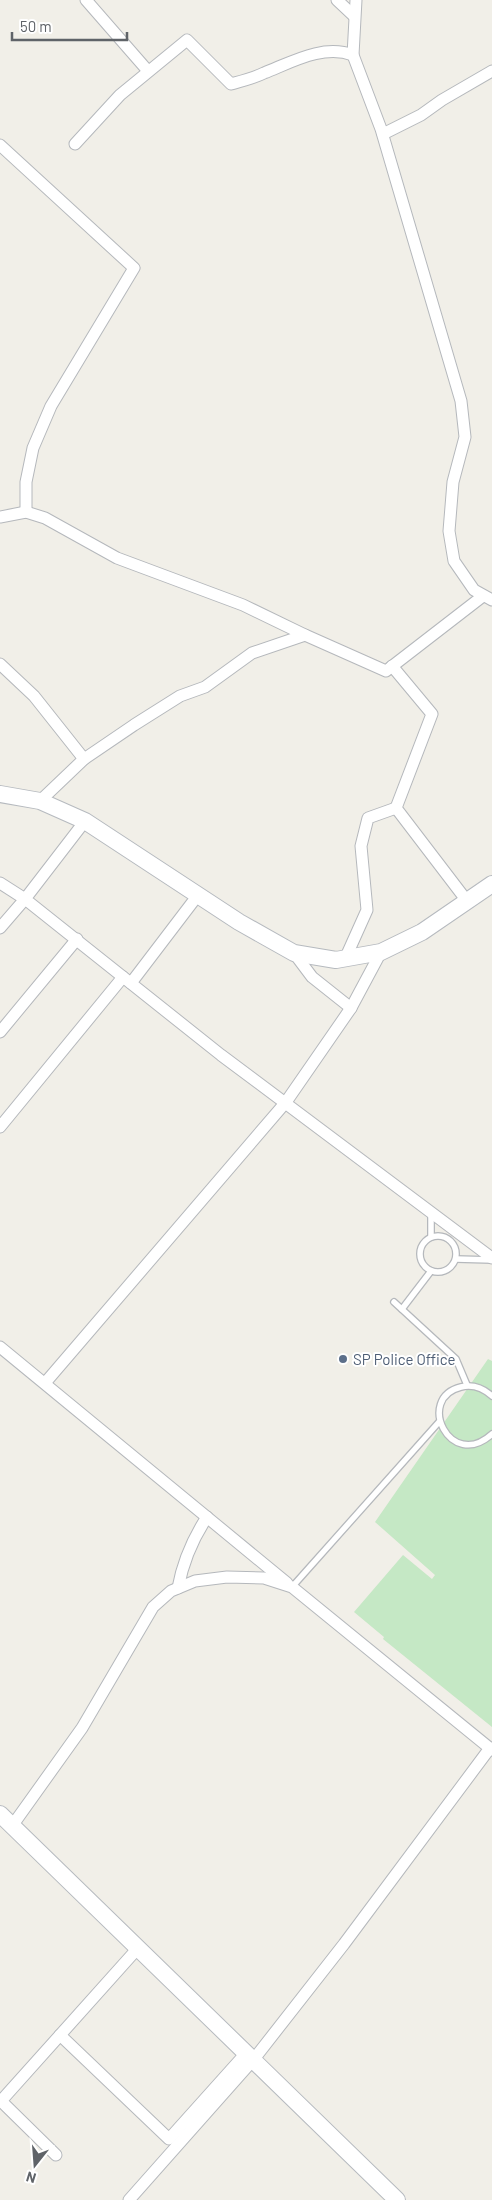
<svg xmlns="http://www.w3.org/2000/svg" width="492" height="2200" font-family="Barlow,sans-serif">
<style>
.green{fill:#c5e8c5}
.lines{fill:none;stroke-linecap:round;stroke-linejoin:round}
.lane-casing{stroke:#b5b8bc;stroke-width:8}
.street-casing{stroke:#b5b8bc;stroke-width:13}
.secondary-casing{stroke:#b6babf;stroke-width:18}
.lane{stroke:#fff;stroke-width:5.5}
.street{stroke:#fff;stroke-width:11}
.secondary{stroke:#fff;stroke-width:16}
.service-dot{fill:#5c6f8a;stroke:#fff;stroke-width:2}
.labels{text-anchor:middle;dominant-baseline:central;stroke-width:4;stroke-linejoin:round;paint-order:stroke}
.service-label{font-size:15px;fill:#4e5e75;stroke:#fff;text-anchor:start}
</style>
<rect width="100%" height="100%" fill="#f1efe8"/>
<polygon class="green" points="488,1359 492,1361 492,1727 383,1639 384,1637 354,1612 403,1555 432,1579 435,1575 375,1522"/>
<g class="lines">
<defs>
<g id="lane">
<polyline points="431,1212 431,1237"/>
<circle cx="438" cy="1254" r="18"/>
<polyline points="456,1259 492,1260"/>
<polyline points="394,1302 456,1359 467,1385"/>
<polyline points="402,1309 431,1271"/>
<path d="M492,1396C483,1388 473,1384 461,1387C415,1398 450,1472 492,1434"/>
<polyline points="292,1587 439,1422"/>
</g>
<g id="street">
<polyline points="86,0 148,71"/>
<polyline points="337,0 354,16"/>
<polyline points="356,0 353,55 381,129 461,401 465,437 453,482 449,531 454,561 474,590 492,600"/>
<polyline points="383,134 421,115 442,100 492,71"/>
<path d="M75,144L120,95L187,40L231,84C242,81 254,78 264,73C292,62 323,44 353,55"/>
<polyline points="0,145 134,268 51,406 33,448 26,482 26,512"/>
<polyline points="0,517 26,512 45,518 117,558 243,605 305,635"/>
<polyline points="0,664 34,696 84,759"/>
<polyline points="392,666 432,714 396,808 467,901"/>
<polyline points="40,801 84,759 134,725 180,696 205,687 252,653 305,635 386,671 483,596"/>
<polyline points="85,821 25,899 221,1055 492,1258"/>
<polyline points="0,883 25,899 0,928"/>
<polyline points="294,953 312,977 351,1008"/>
<polyline points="345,959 367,910 361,846 368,818 396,808"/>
<polyline points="131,983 198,895"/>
<polyline points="0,1032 77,939"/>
<polyline points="0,1127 123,977"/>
<polyline points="0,1347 287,1583"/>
<polyline points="45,1383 286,1102 351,1008 381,952"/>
<path d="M178,1588C183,1561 192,1540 207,1517"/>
<polyline points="12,1826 82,1728 153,1607 171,1591 195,1581 227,1577 264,1578 292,1587 492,1750"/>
<polyline points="60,2035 169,2139 247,2052"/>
<polyline points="56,2155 1,2101 138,1948"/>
<polyline points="129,2200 254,2059 344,1944 490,1748"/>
</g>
<g id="secondary">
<polyline points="0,794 40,801 85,821 239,922 294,953 336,960 381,952 422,932 492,884"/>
<polyline points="0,1814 397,2200"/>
</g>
</defs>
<use href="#lane" class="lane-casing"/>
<use href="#street" class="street-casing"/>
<use href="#secondary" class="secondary-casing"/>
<use href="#lane" class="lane"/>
<use href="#street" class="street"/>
<use href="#secondary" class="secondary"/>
</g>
<circle class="service-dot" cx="343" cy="1359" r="5"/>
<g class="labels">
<g class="service-label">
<text x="353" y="1359">SP Police Office</text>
</g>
</g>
<g transform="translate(35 2165) rotate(197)" stroke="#ffffff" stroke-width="4" paint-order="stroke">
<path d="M0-4L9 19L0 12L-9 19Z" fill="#5f6368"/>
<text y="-8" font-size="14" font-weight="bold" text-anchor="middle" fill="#5f6368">N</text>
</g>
<path d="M12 32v8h115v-8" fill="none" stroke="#5f6368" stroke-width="2.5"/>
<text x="20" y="32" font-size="15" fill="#5f6368" stroke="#ffffff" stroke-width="4" paint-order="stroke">50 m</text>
</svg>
